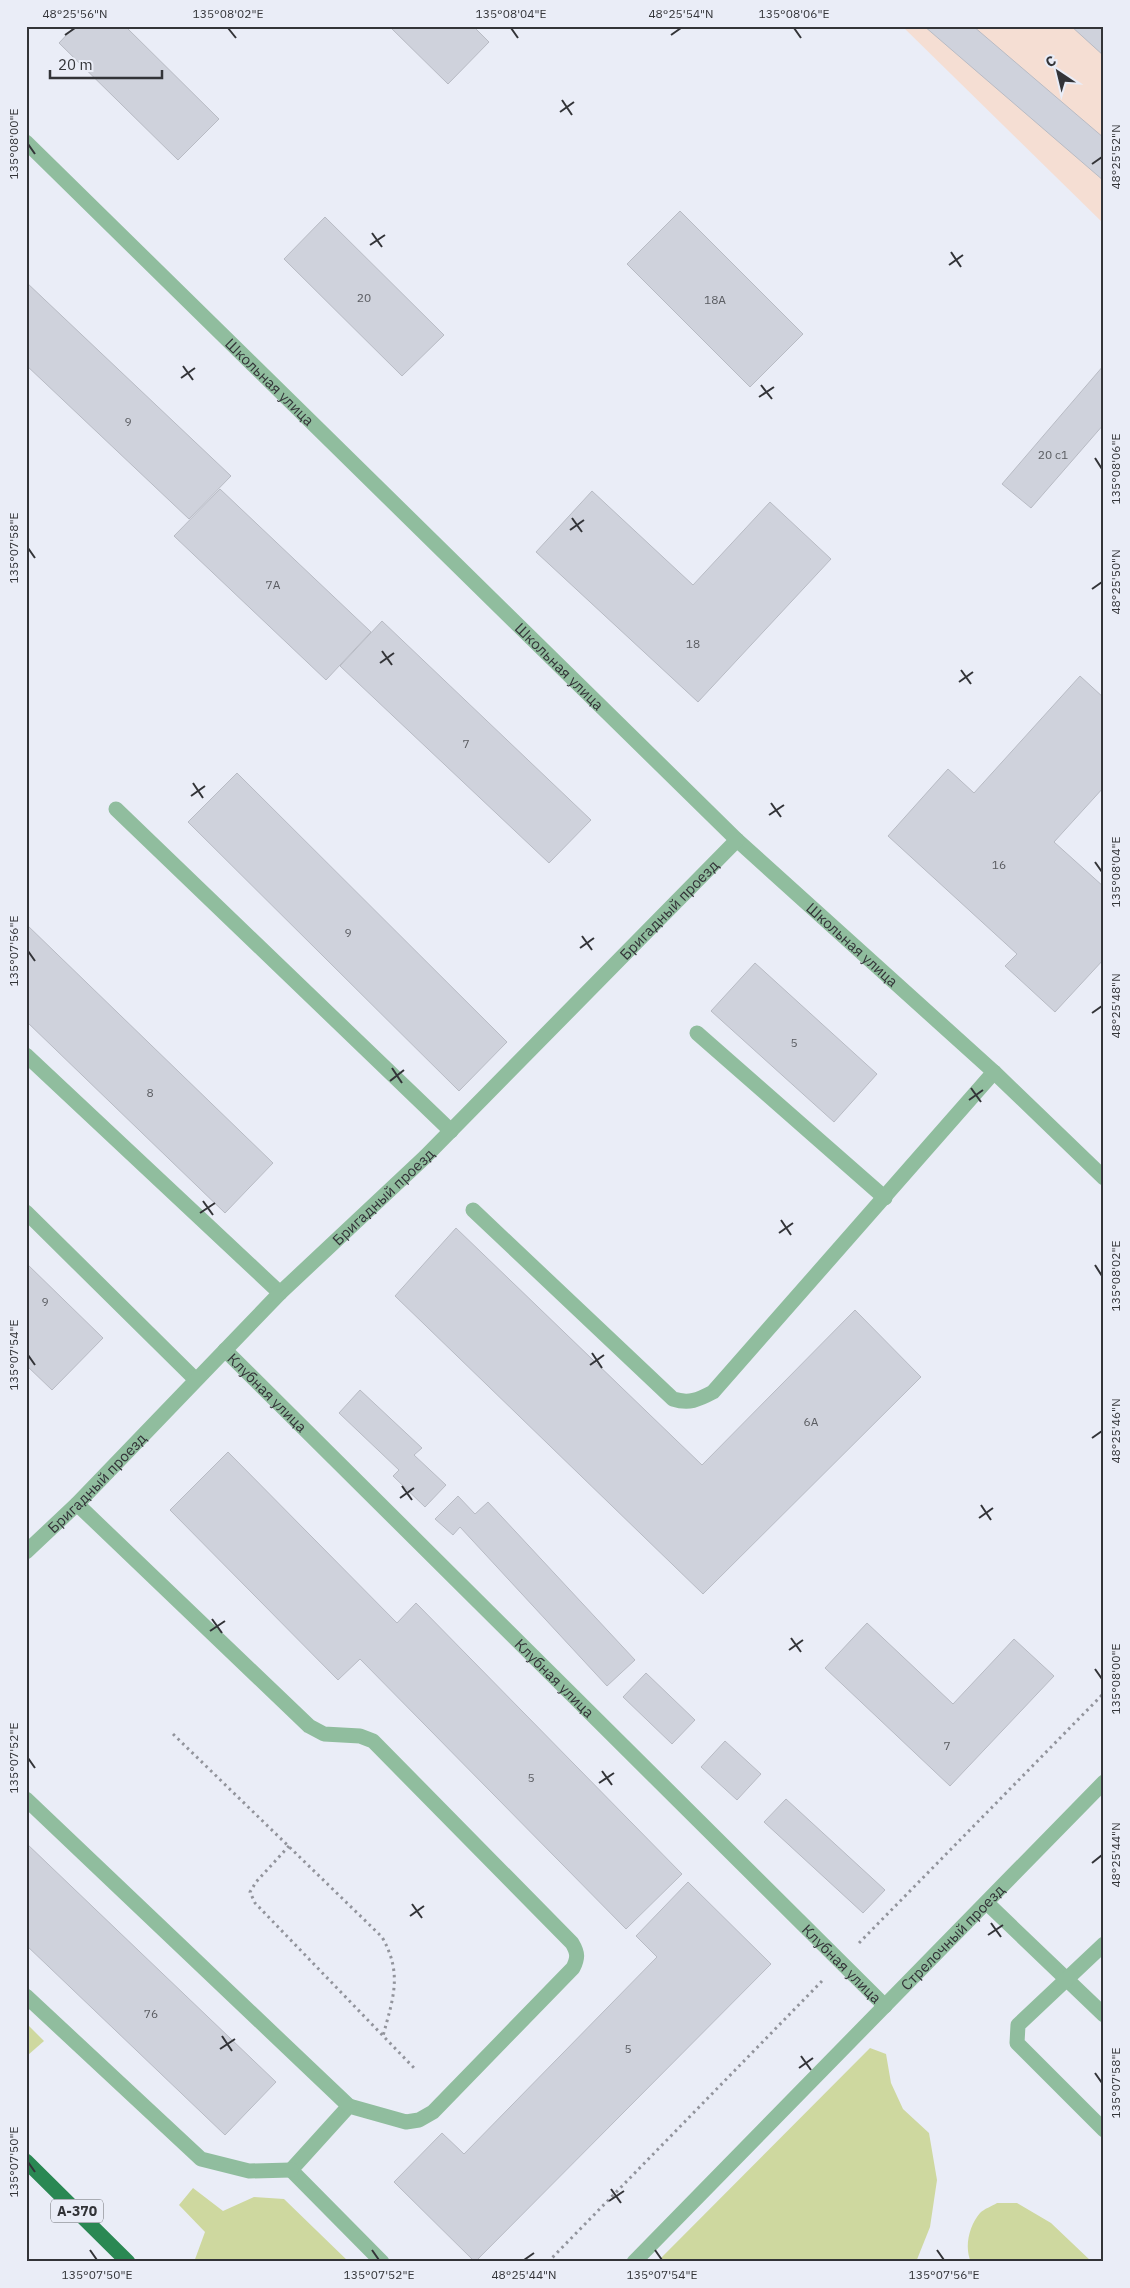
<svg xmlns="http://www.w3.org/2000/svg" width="1130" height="2288" font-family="'IBM Plex Sans',sans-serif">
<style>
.industrial{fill:#f5ded3}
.green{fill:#ced89f}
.building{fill:#cfd2dc;stroke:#b8bbc4}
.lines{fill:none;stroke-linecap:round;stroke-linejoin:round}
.path{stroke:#92949c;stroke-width:3;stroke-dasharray:2.5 4;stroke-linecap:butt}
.service{stroke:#90bd9e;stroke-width:15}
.minor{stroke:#90bd9e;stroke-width:15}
.trunk{stroke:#2a8853;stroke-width:15}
.ticks{fill:none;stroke:#333438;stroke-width:2}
.labels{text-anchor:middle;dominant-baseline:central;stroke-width:4;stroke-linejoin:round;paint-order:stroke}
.number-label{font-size:12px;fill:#5a5c61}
.shield{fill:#eaedf7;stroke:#6a6c71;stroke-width:1}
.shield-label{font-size:14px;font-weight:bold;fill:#333438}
.street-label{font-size:15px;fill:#333438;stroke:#eaedf7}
.neatline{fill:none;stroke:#333438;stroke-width:2}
.ticks-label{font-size:12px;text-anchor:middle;fill:#333438}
</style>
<rect width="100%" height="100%" fill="#eaedf7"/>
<polygon class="industrial" points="902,26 1104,26 1104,224"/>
<g class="green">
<polygon points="26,2023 44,2041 28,2055 26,2054"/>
<polygon points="870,2048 886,2054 891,2083 903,2109 929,2133 937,2180 930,2227 916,2262 657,2262"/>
<polygon points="193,2188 223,2211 254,2197 284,2199 349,2262 194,2262 205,2232 179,2205"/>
<path d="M997,2203H1017L1051,2223L1092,2262H971C964,2247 969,2226 980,2213C984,2209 992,2206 997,2203Z"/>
</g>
<g class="building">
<polygon points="75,26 125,26 219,119 178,160 59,43"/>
<polygon points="389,26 473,26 489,42 448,84"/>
<polygon points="924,26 973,26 1104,138 1104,181"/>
<polygon points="1071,26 1104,26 1104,56"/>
<polygon points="680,211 803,334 750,387 627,264"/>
<polygon points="325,217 444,335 402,376 284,259"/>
<polygon points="26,282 231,476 189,519 26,365"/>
<polygon points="1104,365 1104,424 1031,508 1002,484"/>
<polygon points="220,489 371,632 326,680 174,536"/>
<polygon points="592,491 693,585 770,502 831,559 698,702 536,552"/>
<polygon points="382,621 591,820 549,863 340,666"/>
<polygon points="1080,676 1104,698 1104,787 1054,842 1104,887 1104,959 1055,1012 1005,966 1017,954 888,836 948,769 974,793"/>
<polygon points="237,773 507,1042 459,1091 188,822"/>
<polygon points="26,924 273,1163 225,1213 26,1021"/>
<polygon points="755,963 877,1074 834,1122 711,1011"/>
<polygon points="456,1228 702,1465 855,1310 921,1377 703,1594 395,1296"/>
<polygon points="26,1263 103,1338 52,1390 26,1365"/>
<polygon points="360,1390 422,1448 414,1455 446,1485 425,1507 393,1476 399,1470 339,1413"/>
<polygon points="228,1452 397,1623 416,1603 682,1874 626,1929 360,1659 338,1680 170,1510"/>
<polygon points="458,1496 475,1514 488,1502 635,1660 607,1686 460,1527 453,1535 435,1519"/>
<polygon points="867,1623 953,1704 1014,1639 1054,1676 950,1786 825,1668"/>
<polygon points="646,1673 695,1720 672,1744 623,1697"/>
<polygon points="725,1741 761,1774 737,1800 701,1767"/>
<polygon points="786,1799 885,1890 863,1913 764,1822"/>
<polygon points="26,1843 276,2082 225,2135 26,1945"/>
<polygon points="688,1882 771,1964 475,2262 394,2182 442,2133 464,2154 657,1957 636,1936"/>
</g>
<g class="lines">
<g class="path">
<path d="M173,1734L382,1937C403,1974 393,1998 383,2036"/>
<polyline points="289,1846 256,1882 250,1892 255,1903 415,2069"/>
<polyline points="859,1943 1104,1693"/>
<polyline points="548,2262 822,1981"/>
</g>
<g class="service">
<polyline points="116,809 451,1131"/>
<polyline points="697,1033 885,1198"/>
<path d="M473,1210L673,1399C689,1404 698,1400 713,1392L994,1072"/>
<polyline points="26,1212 195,1379"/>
<path id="s1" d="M225,1350L885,2006"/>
<path d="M77,1504L309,1726L324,1734L360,1736L373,1741L572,1943C578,1953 578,1958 573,1968L433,2112L419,2120L406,2122L349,2106L291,2170L382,2262"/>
<polyline points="26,1799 349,2106"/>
<polyline points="987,1903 1104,2015"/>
<polyline points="1104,1944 1018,2025 1017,2043 1104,2130"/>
<polyline points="26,1996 201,2159 249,2171 291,2170"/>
</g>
<g class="minor">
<path id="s2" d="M26,142L737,840L994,1072L1104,1178"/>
<polyline points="26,1055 280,1293"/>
<path id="s3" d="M26,1552L77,1504L280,1293L425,1157L737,840"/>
<path id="s4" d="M634,2262L1104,1782"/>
</g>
<polyline class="trunk" points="26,2161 128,2262"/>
</g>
<path class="ticks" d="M228,28L236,38M511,28L518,38M794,28L801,38M65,35L75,28M671,35L681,28M562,100L572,115M560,112L574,102M28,144L35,154M1092,164L1102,157M372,233L382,247M370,245L385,235M951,252L961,267M949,265L963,255M183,366L193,380M181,378L195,368M761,385L772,399M759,397L774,387M1095,458L1102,469M572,518L582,532M570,530L584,520M28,548L35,558M1092,589L1102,582M382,651L392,665M380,663L394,653M961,670L971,684M959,682L973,672M193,783L203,798M191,796L205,786M771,803L781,817M769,815L784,805M1095,862L1102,872M582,936L592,950M580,948L594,938M28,951L35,961M1092,1013L1102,1006M392,1068L402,1083M390,1081L404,1070M971,1088L981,1102M969,1100L983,1090M203,1201L213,1215M200,1213L215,1203M781,1220L791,1235M779,1233L793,1223M1095,1265L1102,1276M592,1353L602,1368M28,1355L35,1365M590,1365L604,1355M1092,1438L1102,1431M402,1486L412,1500M400,1498L414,1488M981,1505L991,1520M979,1518L993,1508M212,1619L222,1633M210,1631L225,1621M791,1638L801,1652M789,1650L803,1640M1095,1669L1102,1679M28,1758L35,1768M602,1771L612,1785M599,1783L614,1773M1092,1863L1102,1855M412,1904L422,1918M410,1916L424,1906M991,1923L1001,1937M988,1935L1003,1925M222,2036L232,2051M220,2049L235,2039M801,2056L811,2070M799,2068L813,2058M1095,2073L1102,2083M28,2162L35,2172M611,2189L621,2203M609,2201L624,2191M90,2250L97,2260M372,2250L379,2260M655,2250L662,2260M937,2250L944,2260M524,2260L534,2253"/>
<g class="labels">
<g class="number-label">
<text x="364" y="297">20</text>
<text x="715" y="299">18А</text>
<text x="128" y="421">9</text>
<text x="1053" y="454">20 с1</text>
<text x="273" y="584">7А</text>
<text x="693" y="643">18</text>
<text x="466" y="743">7</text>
<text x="999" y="864">16</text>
<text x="348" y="932">9</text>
<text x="794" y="1042">5</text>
<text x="150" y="1092">8</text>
<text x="45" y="1301">9</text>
<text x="811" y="1421">6А</text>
<text x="947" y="1745">7</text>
<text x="531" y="1777">5</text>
<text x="151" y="2013">76</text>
<text x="628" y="2048">5</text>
</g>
<rect class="shield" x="51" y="2199.5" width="52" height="23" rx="4"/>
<g class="shield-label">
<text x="77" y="2211">А-370</text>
</g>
<g class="street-label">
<text stroke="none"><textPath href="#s2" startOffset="342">Школьная улица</textPath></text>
<text stroke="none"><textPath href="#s2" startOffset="748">Школьная улица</textPath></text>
<text stroke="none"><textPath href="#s3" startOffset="909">Бригадный проезд</textPath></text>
<text stroke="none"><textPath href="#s2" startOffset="1152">Школьная улица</textPath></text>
<text stroke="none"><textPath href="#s3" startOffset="504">Бригадный проезд</textPath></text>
<text stroke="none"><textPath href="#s1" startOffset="60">Клубная улица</textPath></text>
<text stroke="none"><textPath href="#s3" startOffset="99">Бригадный проезд</textPath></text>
<text stroke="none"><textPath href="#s1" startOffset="465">Клубная улица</textPath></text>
<text stroke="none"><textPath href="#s4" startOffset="455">Стрелочный проезд</textPath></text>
<text stroke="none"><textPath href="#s1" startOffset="870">Клубная улица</textPath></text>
</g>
</g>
<rect width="1130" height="2288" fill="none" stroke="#eaedf7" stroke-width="55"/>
<g transform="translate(1058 72) rotate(325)" stroke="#eaedf7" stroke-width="4" paint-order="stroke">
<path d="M0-4L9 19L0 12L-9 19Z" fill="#333438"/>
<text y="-8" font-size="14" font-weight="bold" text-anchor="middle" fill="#333438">С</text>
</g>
<path d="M50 70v8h112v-8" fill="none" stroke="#333438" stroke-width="2.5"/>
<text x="58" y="70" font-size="15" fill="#333438" stroke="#eaedf7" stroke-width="4" paint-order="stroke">20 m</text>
<rect x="28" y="28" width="1074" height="2232" class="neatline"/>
<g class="ticks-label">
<text x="75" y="18">48°25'56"N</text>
<text x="228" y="18">135°08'02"E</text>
<text x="511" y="18">135°08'04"E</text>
<text x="681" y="18">48°25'54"N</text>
<text x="794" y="18">135°08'06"E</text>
<text transform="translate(14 144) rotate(-90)" y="4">135°08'00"E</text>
<text transform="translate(1116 157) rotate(-90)" y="4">48°25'52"N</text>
<text transform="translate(1116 469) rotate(-90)" y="4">135°08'06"E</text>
<text transform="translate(14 548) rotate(-90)" y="4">135°07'58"E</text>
<text transform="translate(1116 582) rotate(-90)" y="4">48°25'50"N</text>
<text transform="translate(1116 872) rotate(-90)" y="4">135°08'04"E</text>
<text transform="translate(14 951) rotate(-90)" y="4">135°07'56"E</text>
<text transform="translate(1116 1006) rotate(-90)" y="4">48°25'48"N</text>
<text transform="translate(1116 1276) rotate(-90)" y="4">135°08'02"E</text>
<text transform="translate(14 1355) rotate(-90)" y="4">135°07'54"E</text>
<text transform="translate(1116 1431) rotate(-90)" y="4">48°25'46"N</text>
<text transform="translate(1116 1679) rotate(-90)" y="4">135°08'00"E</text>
<text transform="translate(14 1758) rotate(-90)" y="4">135°07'52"E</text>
<text transform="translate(1116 1855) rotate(-90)" y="4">48°25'44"N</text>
<text transform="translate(1116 2083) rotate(-90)" y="4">135°07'58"E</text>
<text transform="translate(14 2162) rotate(-90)" y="4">135°07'50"E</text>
<text x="97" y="2279">135°07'50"E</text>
<text x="379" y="2279">135°07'52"E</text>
<text x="524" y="2279">48°25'44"N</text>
<text x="662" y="2279">135°07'54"E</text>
<text x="944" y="2279">135°07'56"E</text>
</g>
</svg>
